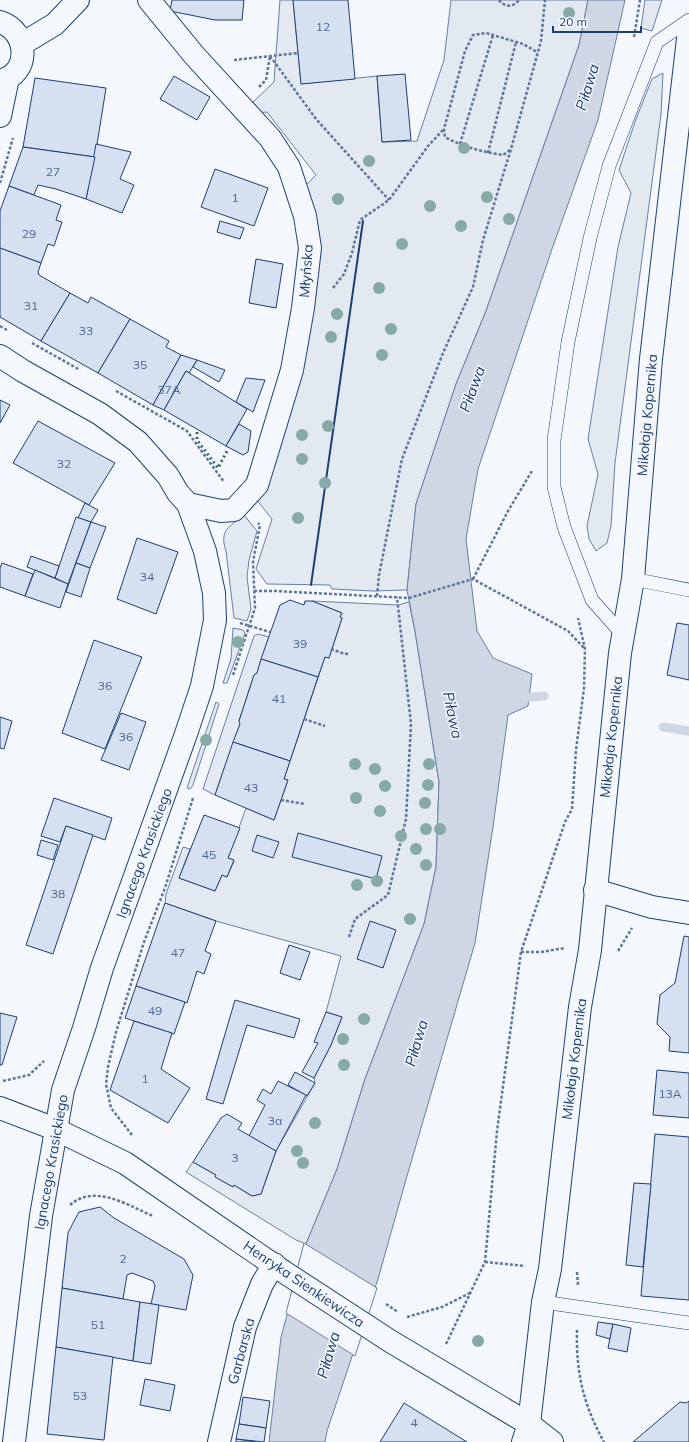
<svg xmlns="http://www.w3.org/2000/svg" width="689" height="1442" font-family="Mulish,sans-serif">
<style>
.green{fill:#e3e9f0;stroke:#687fa3}
.water{fill:#cfd7e4;stroke:#687fa3}
.pier{fill:#f4f7fb;stroke:#687fa3}
.lines{fill:none;stroke-linecap:round;stroke-linejoin:round}
.stream{stroke:#cfd7e4;stroke-width:9}
.building{fill:#d5e0f0;stroke:#1d3f73}
.lane-casing{stroke:#1d3f73;stroke-width:14}
.street-casing{stroke:#1d3f73;stroke-width:24}
.path{stroke:#5e769c;stroke-width:2.5;stroke-dasharray:3 2;stroke-linecap:butt}
.lane{stroke:#f4f7fb;stroke-width:13}
.street{stroke:#f4f7fb;stroke-width:22}
.hedge{stroke:#2c6c60;stroke-width:3;stroke-dasharray:2 3;stroke-linecap:butt}
.wall{stroke:#1d3f73;stroke-width:2}
.tree{fill:#86aba6}
.labels{text-anchor:middle;dominant-baseline:central;stroke-width:3;stroke-linejoin:round;paint-order:stroke}
.number-label{font-size:12px;fill:#4b6792}
.street-label{font-size:14px;fill:#1d3f73;stroke:#f4f7fb}
.water-label{font-size:15px;font-style:italic;fill:#1d3f73;stroke:#f4f7fb}
</style>
<rect width="100%" height="100%" fill="#f4f7fb"/>
<g class="green">
<polygon points="280,0 293,0 301,84 377,76 382,142 417,141 444,60 451,0 588,0 579,45 486,311 456,384 416,504 407,590 373,591 332,589 330,585 267,584 256,569 272,519 256,499 312,311 306,185 316,175 267,112 253,113 250,105 274,82"/>
<polygon points="645,0 662,0 652,31 641,28"/>
<polygon points="663,73 661,114 615,463 611,526 607,543 596,551 589,539 587,526 598,474 588,439 618,247 631,193 619,170 636,119 652,79"/>
<path d="M244,515L257,531L249,560L247,577L251,609L247,621L234,618L226,551C219,530 229,527 244,515Z"/>
<polygon points="312,601 398,605 409,602 415,631 439,782 436,867 424,924 365,1079 337,1169 306,1244 296,1240 186,1172 193,1162 216,1175 216,1177 233,1187 234,1185 252,1196 261,1194 276,1151 315,1083 314,1078 331,1045 342,1017 326,1012 341,956 216,921 165,903 166,894 183,847 190,849 179,878 215,891 222,875 227,877 234,861 228,858 246,808 274,820 288,780 284,779 325,657 329,658 342,618 340,617 342,613"/>
<polygon points="233,628 243,630 245,633 227,683 223,683 231,659"/>
<polygon points="258,634 269,637 257,673 254,675 239,721 240,724 215,795 203,789 254,636"/>
<polygon points="216,702 219,704 193,785 190,789 187,788"/>
</g>
<polygon class="water" points="588,0 625,0 598,120 552,249 478,469 466,539 477,631 493,658 532,674 528,706 508,715 493,827 475,943 405,1183 378,1279 327,1431 325,1442 269,1442 281,1337 306,1244 337,1169 365,1079 424,924 436,867 439,782 415,631 407,590 416,504 456,384 486,311 579,45"/>
<polygon class="pier" points="304,1243 377,1288 355,1356 286,1313"/>
<g class="lines">
<g class="stream">
<polyline points="517,698 544,696"/>
<polyline points="663,727 689,731"/>
</g>
</g>
<g class="building">
<polygon points="172,0 244,0 242,20 215,20 170,11"/>
<polygon points="293,0 348,0 355,79 301,84"/>
<polygon points="405,74 411,140 382,142 377,76"/>
<polygon points="174,76 210,97 197,120 160,99"/>
<polygon points="35,78 106,88 95,157 23,147"/>
<polygon points="96,144 131,152 120,179 134,185 122,213 86,199"/>
<polygon points="23,147 95,157 86,199 56,189 38,185 34,195 9,186"/>
<polygon points="215,169 268,188 254,226 201,207"/>
<polygon points="9,186 61,205 56,220 62,222 54,246 48,244 41,263 0,248 0,211"/>
<polygon points="220,221 244,228 240,239 217,232"/>
<polygon points="0,248 41,263 38,272 39,275 70,293 41,341 0,317"/>
<polygon points="256,259 283,264 276,308 249,303"/>
<polygon points="70,293 88,303 91,297 130,319 98,373 41,341"/>
<polygon points="130,319 169,341 166,347 181,355 153,405 98,373"/>
<polygon points="181,355 197,360 189,373 186,371 164,410 153,405"/>
<polygon points="197,360 225,370 219,382 193,367"/>
<polygon points="186,371 247,409 226,446 164,410"/>
<polygon points="246,378 265,380 253,412 236,402"/>
<polygon points="0,400 10,405 0,423"/>
<polygon points="38,421 115,463 89,505 13,463"/>
<polygon points="239,424 251,431 248,452 243,455 226,446"/>
<polygon points="85,503 98,510 91,522 78,518"/>
<polygon points="76,517 91,522 68,584 55,578"/>
<polygon points="91,522 106,527 90,568 76,563"/>
<polygon points="137,538 178,552 156,614 117,599"/>
<polygon points="31,556 59,566 55,578 27,567"/>
<polygon points="2,563 33,574 25,596 0,587 0,568"/>
<polygon points="76,563 90,568 81,597 66,592"/>
<polygon points="35,570 68,584 60,608 25,596"/>
<polygon points="290,600 304,605 305,601 312,601 342,613 340,617 342,618 329,658 325,657 318,677 261,659 280,605"/>
<polygon points="677,623 689,625 689,680 667,675"/>
<polygon points="94,640 142,657 105,749 62,733"/>
<polygon points="261,659 318,677 290,761 233,742 240,724 239,721 254,675 257,673"/>
<polygon points="121,713 146,722 129,770 101,760"/>
<polygon points="0,717 12,721 4,749 0,748"/>
<polygon points="233,742 290,761 284,779 288,780 274,820 215,795"/>
<polygon points="54,798 112,818 105,840 66,826 60,842 41,836"/>
<polygon points="204,815 240,828 228,858 234,860 227,877 222,875 215,891 179,878"/>
<polygon points="66,826 93,835 53,954 26,945"/>
<polygon points="298,833 382,856 376,879 292,857"/>
<polygon points="257,835 279,842 273,858 252,851"/>
<polygon points="41,840 58,845 53,860 37,855"/>
<polygon points="165,903 216,921 205,951 211,954 204,974 197,971 187,1003 136,986"/>
<polygon points="370,921 396,930 383,968 357,959"/>
<polygon points="684,936 689,937 689,1053 669,1051 670,1037 657,1024 660,995 675,983"/>
<polygon points="289,945 310,952 300,980 280,973"/>
<polygon points="136,986 185,1002 174,1034 125,1018"/>
<polygon points="235,1000 300,1019 294,1038 247,1025 223,1104 206,1099"/>
<polygon points="326,1012 342,1017 331,1045 314,1078 302,1072 318,1043 314,1042"/>
<polygon points="0,1013 17,1017 2,1065 0,1065"/>
<polygon points="134,1021 172,1033 161,1069 190,1088 168,1123 110,1090"/>
<polygon points="657,1070 689,1073 689,1118 653,1115"/>
<polygon points="295,1072 315,1083 307,1096 288,1085"/>
<polygon points="278,1081 306,1095 276,1151 249,1136 265,1105 257,1100 263,1089 271,1094"/>
<polygon points="227,1114 242,1123 238,1129 276,1151 261,1194 252,1196 234,1185 233,1187 215,1177 216,1175 193,1162 221,1118"/>
<polygon points="655,1134 689,1137 689,1300 641,1296"/>
<polygon points="634,1183 651,1184 643,1267 626,1265"/>
<polygon points="100,1207 114,1218 184,1259 193,1275 186,1310 151,1304 155,1286 153,1281 132,1273 127,1275 123,1299 62,1288 68,1233 73,1223 79,1212"/>
<polygon points="62,1288 140,1302 133,1361 56,1347"/>
<polygon points="140,1302 159,1305 151,1364 133,1361"/>
<polygon points="598,1322 613,1324 610,1339 596,1335"/>
<polygon points="613,1324 631,1328 627,1352 608,1348"/>
<polygon points="56,1347 113,1357 104,1440 47,1434"/>
<polygon points="145,1379 175,1385 170,1411 140,1405"/>
<polygon points="243,1397 270,1401 266,1428 239,1424"/>
<polygon points="689,1401 689,1442 633,1442 680,1402 686,1403"/>
<polygon points="404,1403 467,1442 380,1442"/>
<polygon points="239,1424 266,1428 264,1442 236,1439"/>
<polygon points="236,1439 256,1442 236,1442"/>
</g>
<g class="lines">
<defs>
<g id="lane">
<polyline points="633,579 689,590"/>
<polyline points="623,635 592,600 564,527 554,487 554,440 568,342 590,238 609,166 657,42 689,20"/>
<polyline points="543,1302 689,1323"/>
</g>
<g id="street">
<polyline points="149,0 194,55 270,138 289,167 305,216 310,248 303,308 292,370 269,446 257,485 234,510 221,511 188,504"/>
<path d="M0,22C29,31 31,74 0,81"/>
<polyline points="22,44 55,24 78,0"/>
<polyline points="0,116 8,78"/>
<polyline points="0,356 23,371 100,414 138,442 168,476 178,493 188,504 205,551 214,593 215,620 202,686 186,734 102,968 84,1028 63,1090 41,1216 14,1442"/>
<polyline points="595,890 652,907 689,913"/>
<polyline points="0,1108 55,1129 125,1163 284,1272 390,1341 529,1424 552,1442"/>
<polyline points="219,1442 245,1327 262,1284 274,1264"/>
<polyline points="523,1442 529,1424 543,1302 550,1269 580,1007 590,950 620,653 633,579 651,359 689,30"/>
</g>
</defs>
<use href="#lane" class="lane-casing"/>
<use href="#street" class="street-casing"/>
<g class="path">
<path d="M499,0C504,7 513,8 519,0"/>
<polyline points="634,37 640,0"/>
<polyline points="270,56 316,119 389,200"/>
<polyline points="234,60 298,53"/>
<polyline points="259,87 266,80 270,56"/>
<polyline points="460,144 493,35"/>
<path d="M510,150L503,155C483,152 463,147 445,137L444,129L465,51L473,35L486,33L523,44L537,52"/>
<polyline points="488,153 516,42"/>
<polyline points="0,183 13,138"/>
<polyline points="333,288 344,274 352,253 360,220 389,200 428,146 444,129"/>
<polyline points="0,326 7,330"/>
<polyline points="32,343 80,370"/>
<polyline points="116,391 187,431 224,482"/>
<polyline points="473,579 508,511 532,471"/>
<polyline points="254,591 275,591 409,598 473,579 568,631 584,648"/>
<polyline points="377,596 379,575 402,459 443,353 473,287 483,240 511,149 541,41 545,0"/>
<polyline points="240,623 270,632"/>
<polyline points="331,649 342,653 348,654"/>
<polyline points="233,675 255,608 253,562 260,525 258,523"/>
<polyline points="304,719 325,726"/>
<polyline points="281,800 305,804"/>
<polyline points="349,937 355,919 388,895 406,819 411,724 397,597"/>
<polyline points="618,951 632,928"/>
<polyline points="521,952 541,952 565,948"/>
<polyline points="3,1081 29,1075 44,1061"/>
<polyline points="132,1135 111,1108 106,1084 108,1067 116,1032 144,942 165,888 193,798"/>
<path d="M70,1205C95,1183 129,1206 153,1216"/>
<polyline points="485,1262 525,1266"/>
<polyline points="577,1272 578,1285"/>
<polyline points="386,1304 398,1312"/>
<polyline points="407,1317 442,1307 470,1293"/>
<path d="M577,1330C576,1373 583,1404 604,1442"/>
<polyline points="446,1344 485,1262 497,1131 521,952 565,822 572,809 576,750 584,688 585,649 578,618"/>
</g>
<use href="#lane" class="lane"/>
<use href="#street" class="street"/>
<polyline class="hedge" points="197,432 197,440 218,468 227,451"/>
<polyline class="wall" points="311,585 363,221"/>
</g>
<g class="tree">
<circle cx="569" cy="13" r="6"/>
<circle cx="464" cy="148" r="6"/>
<circle cx="369" cy="161" r="6"/>
<circle cx="487" cy="197" r="6"/>
<circle cx="338" cy="199" r="6"/>
<circle cx="430" cy="206" r="6"/>
<circle cx="509" cy="219" r="6"/>
<circle cx="461" cy="226" r="6"/>
<circle cx="402" cy="244" r="6"/>
<circle cx="379" cy="288" r="6"/>
<circle cx="337" cy="314" r="6"/>
<circle cx="391" cy="329" r="6"/>
<circle cx="331" cy="337" r="6"/>
<circle cx="382" cy="355" r="6"/>
<circle cx="328" cy="426" r="6"/>
<circle cx="302" cy="435" r="6"/>
<circle cx="302" cy="459" r="6"/>
<circle cx="325" cy="483" r="6"/>
<circle cx="298" cy="518" r="6"/>
<circle cx="238" cy="642" r="6"/>
<circle cx="206" cy="740" r="6"/>
<circle cx="355" cy="764" r="6"/>
<circle cx="429" cy="764" r="6"/>
<circle cx="375" cy="769" r="6"/>
<circle cx="428" cy="785" r="6"/>
<circle cx="385" cy="786" r="6"/>
<circle cx="356" cy="798" r="6"/>
<circle cx="425" cy="803" r="6"/>
<circle cx="380" cy="811" r="6"/>
<circle cx="426" cy="829" r="6"/>
<circle cx="440" cy="829" r="6"/>
<circle cx="401" cy="836" r="6"/>
<circle cx="416" cy="849" r="6"/>
<circle cx="426" cy="865" r="6"/>
<circle cx="377" cy="881" r="6"/>
<circle cx="357" cy="885" r="6"/>
<circle cx="410" cy="919" r="6"/>
<circle cx="364" cy="1019" r="6"/>
<circle cx="343" cy="1039" r="6"/>
<circle cx="344" cy="1065" r="6"/>
<circle cx="315" cy="1123" r="6"/>
<circle cx="297" cy="1151" r="6"/>
<circle cx="303" cy="1163" r="6"/>
<circle cx="478" cy="1341" r="6"/>
</g>
<g class="labels">
<g class="number-label">
<text x="323" y="26">12</text>
<text x="53" y="171">27</text>
<text x="235" y="197">1</text>
<text x="29" y="233">29</text>
<text x="31" y="305">31</text>
<text x="86" y="330">33</text>
<text x="140" y="364">35</text>
<text x="169" y="389">37A</text>
<text x="64" y="463">32</text>
<text x="147" y="576">34</text>
<text x="300" y="643">39</text>
<text x="105" y="685">36</text>
<text x="279" y="698">41</text>
<text x="126" y="736">36</text>
<text x="251" y="787">43</text>
<text x="209" y="854">45</text>
<text x="58" y="893">38</text>
<text x="178" y="952">47</text>
<text x="155" y="1010">49</text>
<text x="145" y="1078">1</text>
<text x="670" y="1093">13A</text>
<text x="275" y="1120">3a</text>
<text x="235" y="1157">3</text>
<text x="123" y="1258">2</text>
<text x="98" y="1324">51</text>
<text x="80" y="1395">53</text>
<text x="414" y="1422">4</text>
</g>
<g class="street-label">
<text transform="translate(306 271) rotate(-86)">Młyńska</text>
<text transform="translate(647 415) rotate(-85)">Mikołaja Kopernika</text>
<text transform="translate(611 737) rotate(-84)">Mikołaja Kopernika</text>
<text transform="translate(144 853) rotate(-70)">Ignacego Krasickiego</text>
<text transform="translate(574 1059) rotate(-83)">Mikołaja Kopernika</text>
<text transform="translate(51 1162) rotate(-80)">Ignacego Krasickiego</text>
<text transform="translate(304 1284) rotate(34)">Henryka Sienkiewicza</text>
<text transform="translate(241 1351) rotate(-75)">Garbarska</text>
</g>
<g class="water-label">
<text transform="translate(587 87) rotate(-73)">Piława</text>
<text transform="translate(472 389) rotate(-70)">Piława</text>
<text transform="translate(453 715) rotate(78)">Piława</text>
<text transform="translate(416 1043) rotate(-74)">Piława</text>
<text transform="translate(328 1355) rotate(-74)">Piława</text>
</g>
</g>
<path d="M553 26v6h88v-6" fill="none" stroke="#1d3f73" stroke-width="2"/>
<text x="559" y="26" font-size="12" fill="#1d3f73" stroke="#f4f7fb" stroke-width="3" paint-order="stroke">20 m</text>
</svg>
